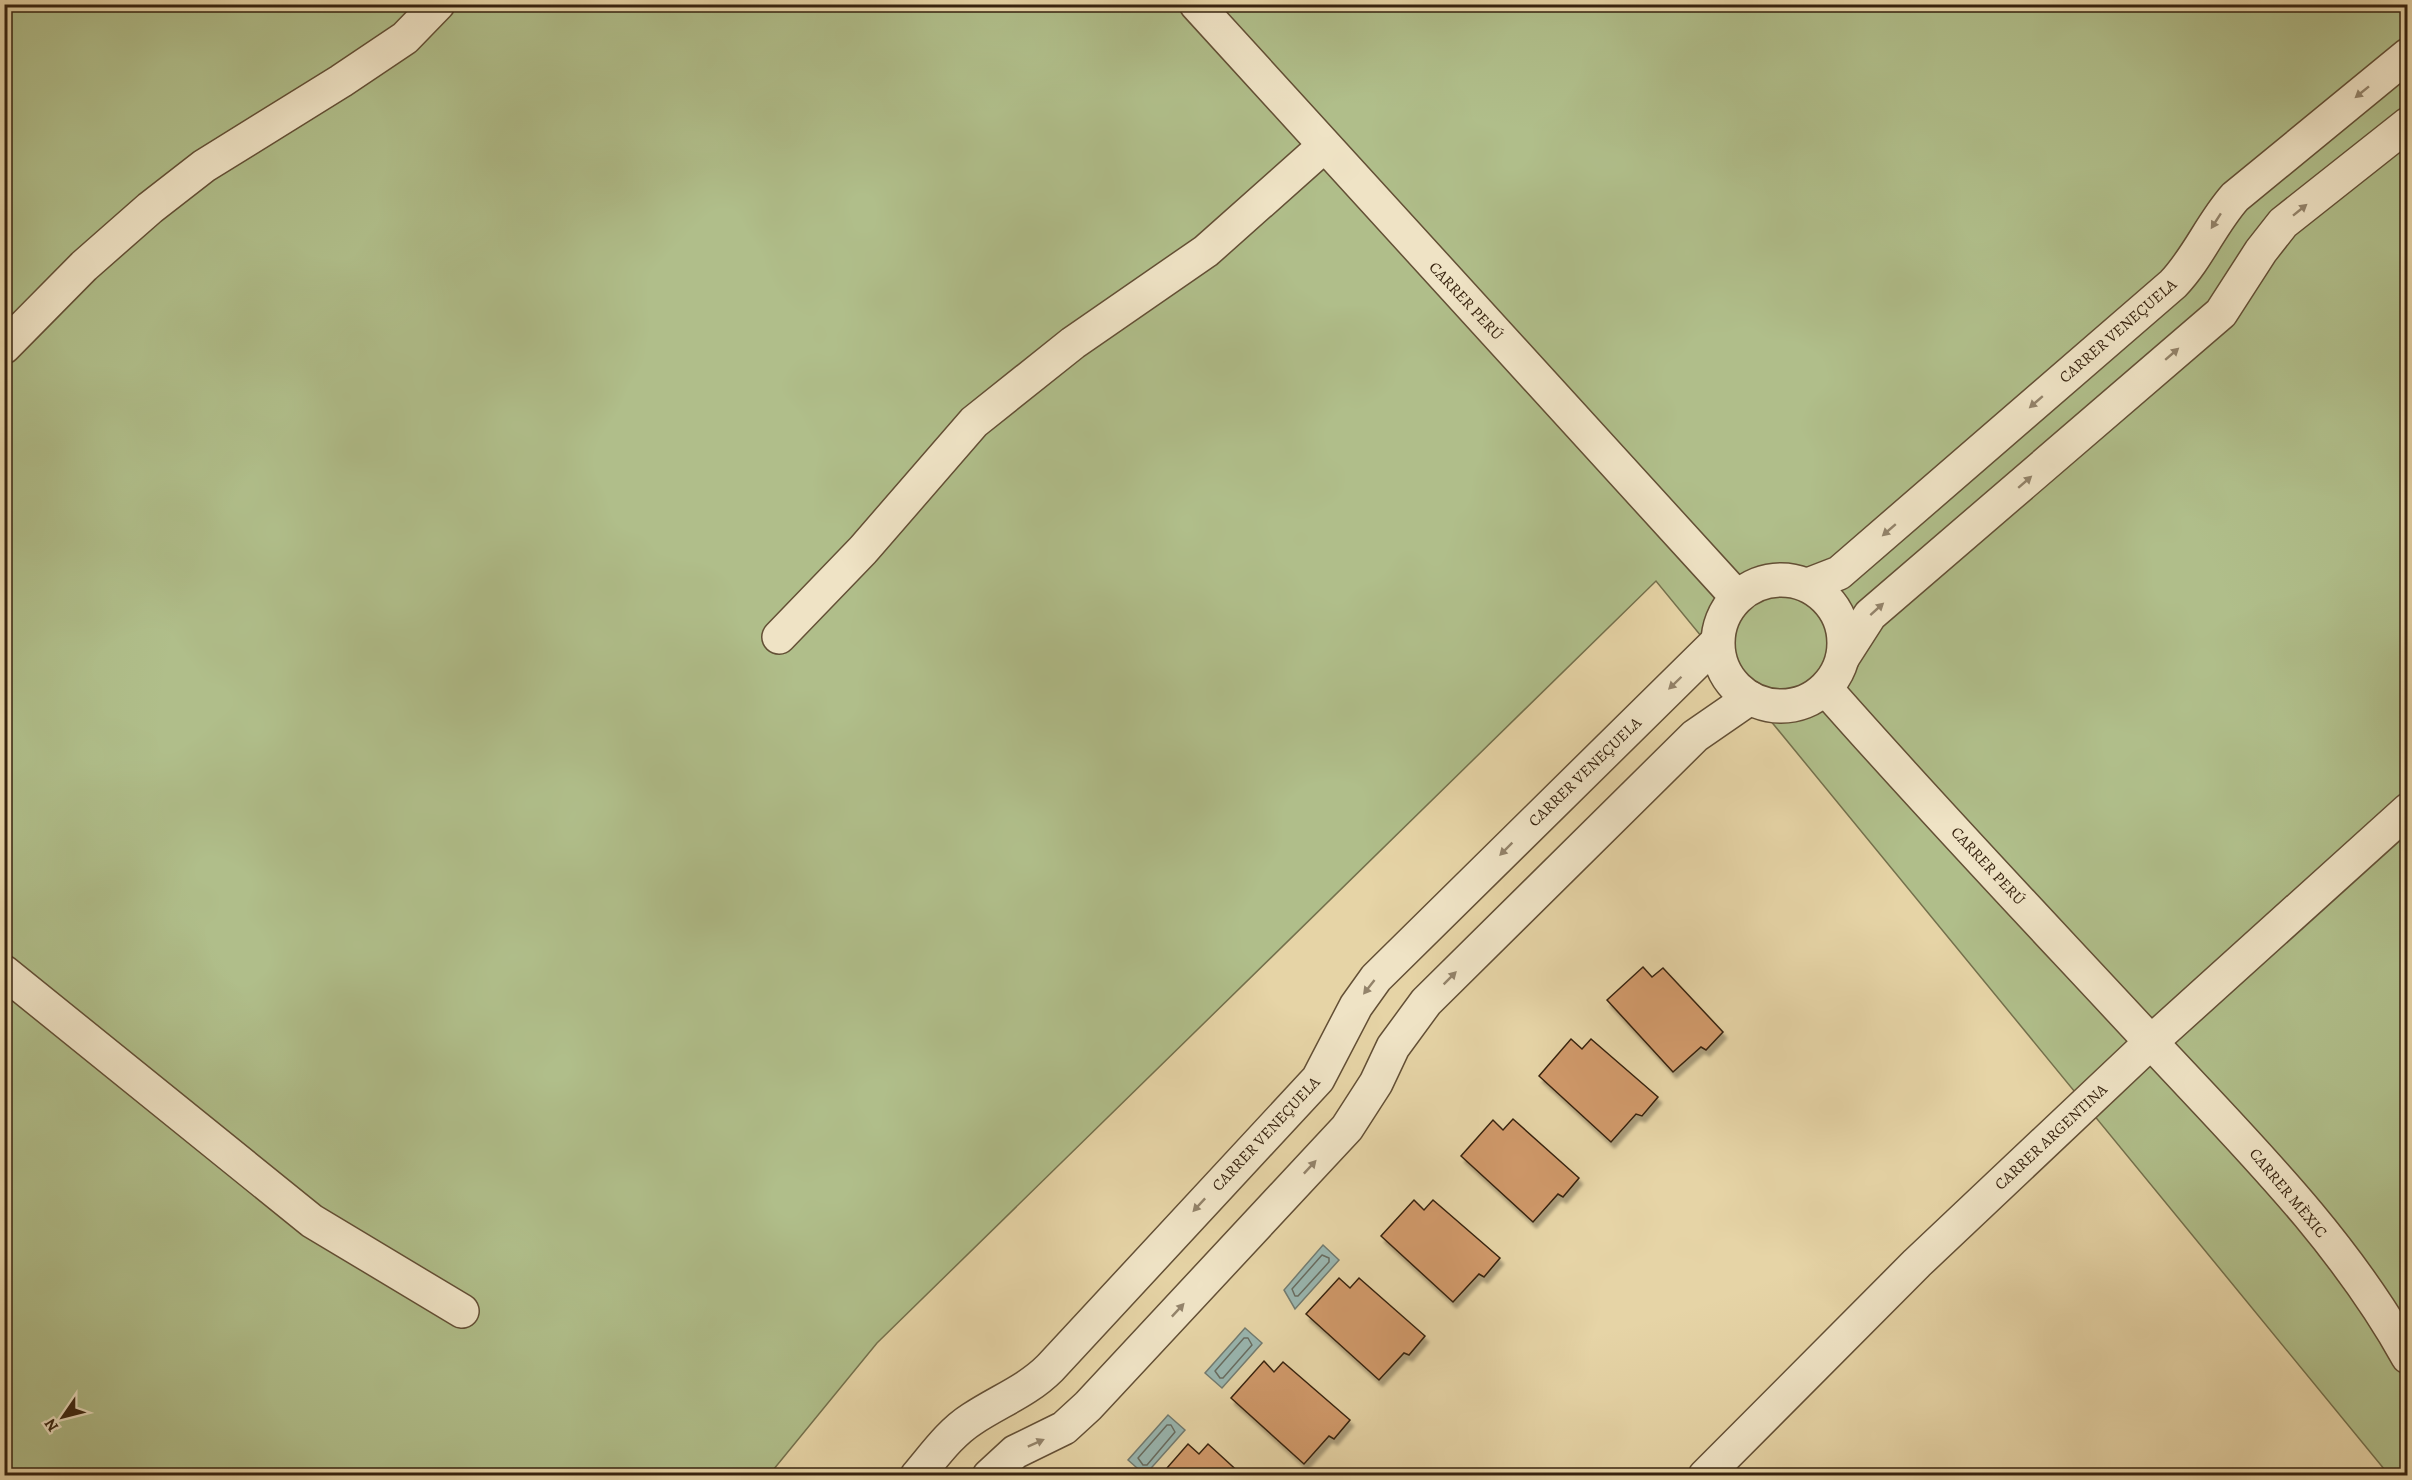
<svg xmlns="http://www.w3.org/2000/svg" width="2412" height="1480" font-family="Alegreya,serif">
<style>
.green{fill:#b0be8a;stroke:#74704c;stroke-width:1.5}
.water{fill:#99b6b0;stroke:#727b70;stroke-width:1.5}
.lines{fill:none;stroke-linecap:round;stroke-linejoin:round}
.shore{stroke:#686c60;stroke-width:1.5}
.building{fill:#d0996b;stroke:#37230f;stroke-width:1.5;filter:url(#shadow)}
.minor-casing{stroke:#634f35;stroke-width:36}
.minor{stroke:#efe3c5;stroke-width:33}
.oneway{fill:#93836a}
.labels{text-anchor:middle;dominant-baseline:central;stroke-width:6;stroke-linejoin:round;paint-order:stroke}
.street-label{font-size:16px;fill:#37230f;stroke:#efe3c5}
</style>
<defs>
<filter id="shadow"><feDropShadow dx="3.5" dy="6" stdDeviation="1.5" flood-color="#0004"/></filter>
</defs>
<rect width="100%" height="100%" fill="#e6d4a6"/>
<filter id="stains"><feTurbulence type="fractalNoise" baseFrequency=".00333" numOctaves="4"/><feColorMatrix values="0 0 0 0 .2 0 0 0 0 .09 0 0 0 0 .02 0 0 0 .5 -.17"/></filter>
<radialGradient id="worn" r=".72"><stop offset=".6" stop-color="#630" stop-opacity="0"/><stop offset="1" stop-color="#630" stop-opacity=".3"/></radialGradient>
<polygon class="green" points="5,5 2407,5 2407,1475 2389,1475 1656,581 877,1343 769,1475 5,1476"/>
<g class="water">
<polygon points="1323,1245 1339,1260 1295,1309 1284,1290"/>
<polygon points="1245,1328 1262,1343 1222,1388 1205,1373"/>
<polygon points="1168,1415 1185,1430 1145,1475 1128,1460"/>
</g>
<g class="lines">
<g class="shore">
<polygon points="1322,1255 1329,1258 1329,1262 1298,1296 1295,1296 1292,1289"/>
<polygon points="1244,1338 1248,1338 1252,1345 1223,1378 1220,1378 1215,1371"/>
<polygon points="1167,1425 1171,1425 1175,1432 1147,1465 1143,1465 1138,1458"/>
</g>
</g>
<g class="building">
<polygon points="1643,967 1652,977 1663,968 1723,1032 1706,1050 1701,1047 1673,1072 1607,1000"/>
<polygon points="1571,1039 1582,1049 1591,1039 1658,1097 1642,1116 1636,1114 1611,1142 1539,1076"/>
<polygon points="1513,1119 1579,1178 1563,1197 1558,1194 1533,1222 1461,1156 1493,1120 1503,1130"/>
<polygon points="1414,1200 1424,1210 1433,1200 1500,1258 1484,1277 1479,1274 1453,1302 1381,1236"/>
<polygon points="1339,1278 1350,1288 1359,1278 1425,1336 1409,1355 1404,1353 1379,1380 1306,1314"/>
<polygon points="1264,1361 1274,1372 1283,1362 1350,1420 1334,1439 1329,1436 1304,1464 1231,1398"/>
<polygon points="1188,1444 1199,1454 1208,1444 1243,1476 1160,1476"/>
</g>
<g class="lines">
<defs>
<g id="minor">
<polyline points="1196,4 1737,597"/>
<polyline points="4,347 84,266 150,208 204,166 341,81 405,38 438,4"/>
<circle cx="1781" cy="643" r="63"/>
<path d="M1808,585L1839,573L2173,284C2198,258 2211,224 2235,197L2408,55"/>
<polyline points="779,637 863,550 974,422 1073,343 1206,251 1324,146"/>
<polyline points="1843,657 1870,615 2221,313 2261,251 2283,223 2408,124"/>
<path d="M1826,689C1935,813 2050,933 2163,1055C2251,1149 2345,1243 2408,1357"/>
<polyline points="4,972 312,1221 462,1311"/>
<path d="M917,1476C934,1456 950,1433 972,1419C999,1401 1027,1391 1050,1368L1318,1079L1356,1006L1376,978L1717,642"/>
<polyline points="989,1476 1015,1452 1064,1428 1088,1406 1347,1128 1376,1083 1393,1047 1426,1002 1695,736 1750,698"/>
<polyline points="1705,1476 1917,1263 2151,1042 2408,810"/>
</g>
</defs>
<use href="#minor" class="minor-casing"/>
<use href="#minor" class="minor"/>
</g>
<defs><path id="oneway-solid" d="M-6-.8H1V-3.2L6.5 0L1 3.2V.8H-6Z" transform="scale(1.5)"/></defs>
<g class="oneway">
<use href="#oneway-solid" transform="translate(2362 92) rotate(141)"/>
<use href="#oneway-solid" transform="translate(2300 210) rotate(-39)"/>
<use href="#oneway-solid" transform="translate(2216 221) rotate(123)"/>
<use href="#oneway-solid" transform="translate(2172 354) rotate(-41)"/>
<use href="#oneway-solid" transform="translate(2036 402) rotate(139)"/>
<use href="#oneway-solid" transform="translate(2025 482) rotate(-41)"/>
<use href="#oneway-solid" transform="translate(1889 530) rotate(139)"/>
<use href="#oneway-solid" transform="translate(1877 609) rotate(-42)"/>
<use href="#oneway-solid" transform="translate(1675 683) rotate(136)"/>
<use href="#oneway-solid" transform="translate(1506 849) rotate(135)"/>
<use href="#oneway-solid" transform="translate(1450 978) rotate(-45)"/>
<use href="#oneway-solid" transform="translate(1369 987) rotate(128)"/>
<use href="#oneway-solid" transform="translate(1310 1167) rotate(-47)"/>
<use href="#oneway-solid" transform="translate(1199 1205) rotate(133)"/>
<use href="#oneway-solid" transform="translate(1178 1310) rotate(-47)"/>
<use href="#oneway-solid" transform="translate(1036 1443) rotate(-24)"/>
</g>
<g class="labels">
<g class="street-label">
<text transform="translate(1466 301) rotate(47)">CARRER PERÚ</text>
<text transform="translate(2118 331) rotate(-41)">CARRER VENEÇUELA</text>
<text transform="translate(1585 772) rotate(-44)">CARRER VENEÇUELA</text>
<text transform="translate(1988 866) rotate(47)">CARRER PERÚ</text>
<text transform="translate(1266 1134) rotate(-47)">CARRER VENEÇUELA</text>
<text transform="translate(2051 1137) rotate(-43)">CARRER ARGENTINA</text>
<text transform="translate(2288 1193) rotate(50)">CARRER MÈXIC</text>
</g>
</g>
<rect width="2412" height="1480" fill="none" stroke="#e6d4a6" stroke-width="24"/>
<rect x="6" y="6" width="2400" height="1468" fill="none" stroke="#37230f" stroke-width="3"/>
<rect x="12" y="12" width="2388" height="1456" fill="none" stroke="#37230f" stroke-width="1.5"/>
<g transform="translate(63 1417) rotate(235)" stroke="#efe3c5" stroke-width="4.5" paint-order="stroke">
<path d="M0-4.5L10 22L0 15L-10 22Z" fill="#37230f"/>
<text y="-9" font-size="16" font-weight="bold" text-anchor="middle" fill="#37230f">N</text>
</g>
<rect width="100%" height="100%" filter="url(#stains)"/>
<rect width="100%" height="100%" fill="url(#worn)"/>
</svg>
